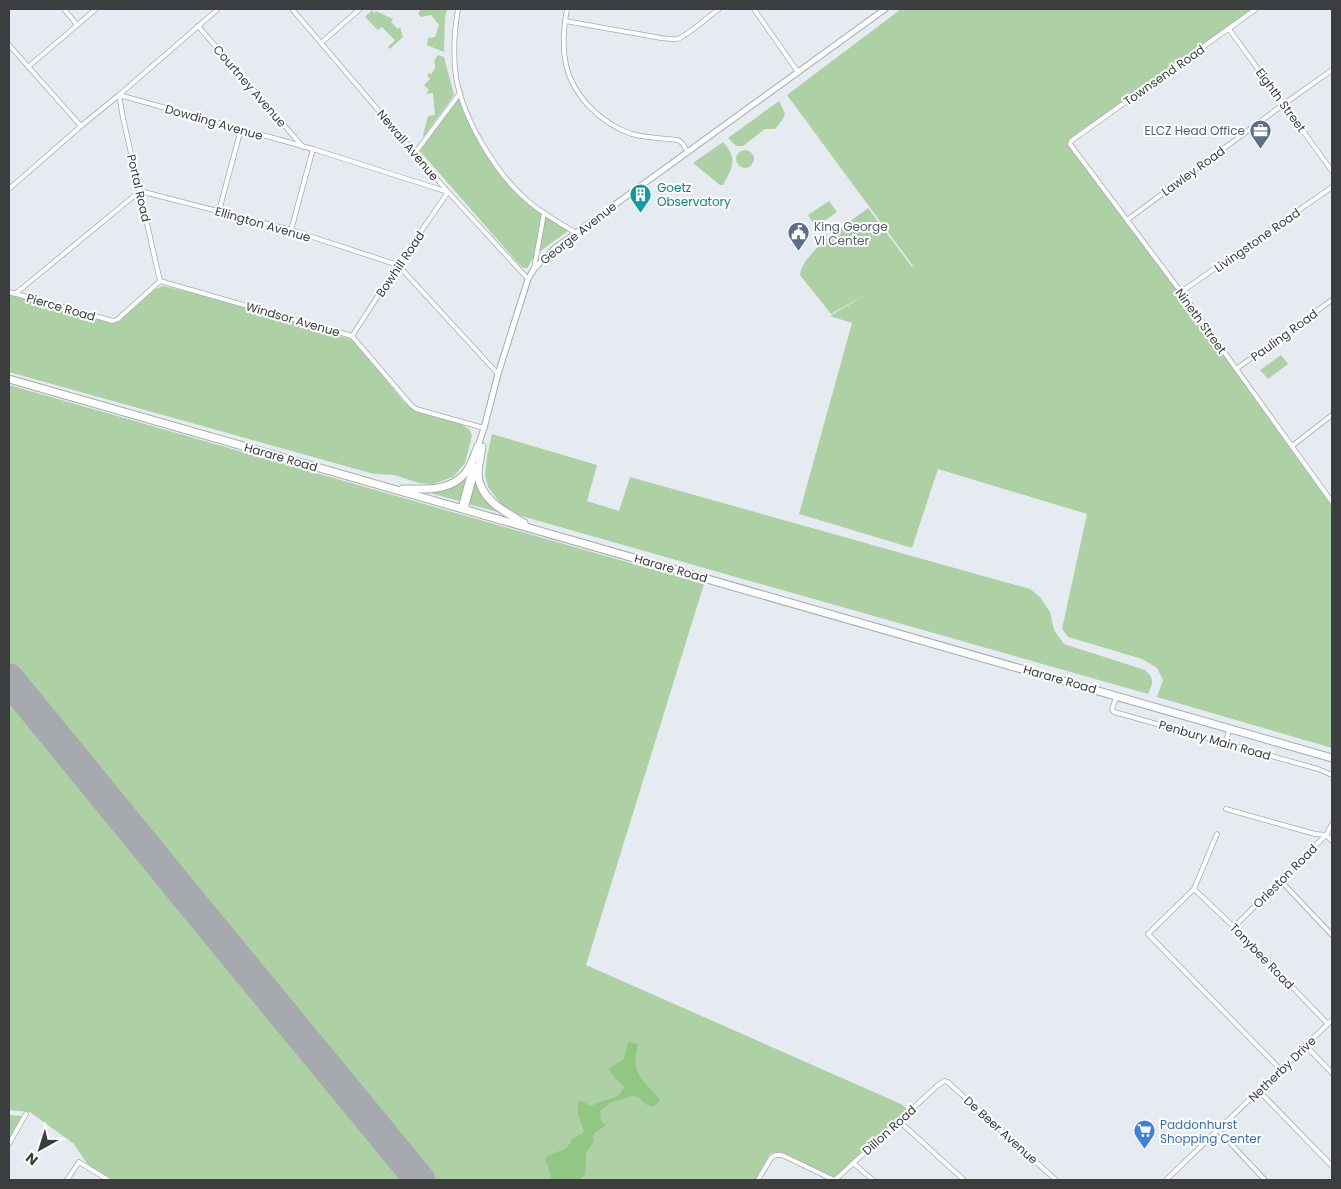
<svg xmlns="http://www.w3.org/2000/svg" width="1341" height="1189" font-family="Poppins,sans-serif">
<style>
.green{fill:#add1a4}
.forest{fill:#91c783}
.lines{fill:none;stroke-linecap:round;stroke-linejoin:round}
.runway{stroke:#a6aaae;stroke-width:31}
.street-casing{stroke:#a5abb0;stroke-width:5.5}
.secondary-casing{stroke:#a5abb0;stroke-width:7}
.highway-casing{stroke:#a5abb0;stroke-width:9}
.street{stroke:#fff;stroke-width:4}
.secondary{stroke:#fff;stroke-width:5}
.highway{stroke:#fff;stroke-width:7}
.labels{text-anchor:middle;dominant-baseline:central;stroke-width:4;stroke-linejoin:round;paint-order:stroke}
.street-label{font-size:12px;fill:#3b3d3f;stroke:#fff}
.service-label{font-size:12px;fill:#4e5e75;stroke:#fff;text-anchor:end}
.culture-label{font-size:12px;fill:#0d838f;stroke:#fff;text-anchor:start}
.shop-label{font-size:12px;fill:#366cbe;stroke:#fff;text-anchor:start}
</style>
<rect width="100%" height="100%" fill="#e6ebf1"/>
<g class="green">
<polygon points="421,9 447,9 445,18 444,52 427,45 428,38 435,37 439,25 431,15 421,17 418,14"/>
<path d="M901,9H1255L1067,143L1185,301L1332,505V748L1157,697L1163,680L1157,668L1142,659L1068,637L1062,629L1087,514L938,469L912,548L799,514L852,323L830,316L868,293L831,314L800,275C803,251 849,223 868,208L912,267L913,266L787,95Z"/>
<polygon points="372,10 374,13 376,11 393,19 391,22 398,29 400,27 403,37 390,49 388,47 395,40 382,27 378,30 365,17"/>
<path d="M438,55L444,57L454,95L424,136L423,135L428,116L435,115L433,93L426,94L429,90L424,85L430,79L427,75L429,73L431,74C435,70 436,66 434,61Z"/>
<path d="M460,95L474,131L515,189L544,214L568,231C557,240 531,254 528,268H523L517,262L419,150Z"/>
<polygon points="779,101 785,113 783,119 775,129 765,129 743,146 736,146 728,138"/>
<path d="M723,142C738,159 733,167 723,185H720L693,163Z"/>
<circle cx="745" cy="159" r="9"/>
<polygon points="829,201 837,212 816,227 808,215"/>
<polygon points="163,286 203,295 350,339 356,342 403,401 413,409 421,413 459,423 470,430 472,436 465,463 453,477 433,484 419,483 394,475 374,474 9,372 9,295 112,323 119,320 153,290"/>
<polygon points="1281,355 1288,364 1268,379 1260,370"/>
<polygon points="9,385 704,584 586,965 901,1104 907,1109 836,1176 833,1177 780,1152 770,1154 755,1180 113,1180 88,1165 74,1144 30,1112 9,1110"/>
<path d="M492,434L597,465L587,501L619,511L630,477L1030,589L1040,597L1050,612L1054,630L1064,644L1145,670C1155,679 1153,683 1148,694L518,515L501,504L488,487L485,476L487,456Z"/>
<polygon points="471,469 462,496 459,501 423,491 438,490"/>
<polygon points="475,475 479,483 505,514 468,504"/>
<polygon points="9,1115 22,1116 9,1140"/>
</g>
<path class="forest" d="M628,1042L638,1044C634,1060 634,1069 644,1082C650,1090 655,1091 660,1101L653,1107L647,1105L638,1097L631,1096L610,1103L600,1111L601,1121L606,1125L593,1134L594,1141L586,1153V1163L585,1175L578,1180H550L551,1176L545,1158C555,1150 567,1153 572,1139L584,1132C581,1122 575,1111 579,1100L591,1106C595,1104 599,1102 603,1101C615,1097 618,1098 624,1087C618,1081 613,1077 609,1069L624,1059Z"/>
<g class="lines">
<polyline class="runway" points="9,679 196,908 420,1180"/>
<defs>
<g id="street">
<polyline points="64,9 77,25"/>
<polyline points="292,9 448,192 528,279"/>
<path d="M458,9C454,32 453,55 456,77C463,119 496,174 528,201C543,214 560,223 576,233"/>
<path d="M567,9C564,25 562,42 565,59C570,93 599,123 632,134C646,138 663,138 678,140L682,143L688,152"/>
<polyline points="754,9 798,72"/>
<polyline points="1256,9 1071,141 1070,144 1181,292 1332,502"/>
<path d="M565,21L661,38C666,38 671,40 677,39C686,37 710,15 719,9"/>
<polyline points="198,26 303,147"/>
<polyline points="1229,29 1332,171"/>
<polyline points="322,42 360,9"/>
<polyline points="9,45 81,126"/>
<polyline points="28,67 96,9"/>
<polyline points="415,153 460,93"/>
<polyline points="9,189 81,126 119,95 313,149 448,192 398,265 352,336"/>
<polyline points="219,211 241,129"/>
<polyline points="1127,220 1284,104 1332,70"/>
<polyline points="291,230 313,149"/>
<polyline points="534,269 544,213"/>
<polyline points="160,281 123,118 119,95 218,9"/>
<polyline points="9,292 113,321 118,319 160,281 352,336 411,405 416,409 484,428"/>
<polyline points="1181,292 1332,187"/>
<polyline points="15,294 140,191 291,230 398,265 498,374"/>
<polyline points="1236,369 1332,300"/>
<polyline points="1292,446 1332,415"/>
<polyline points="1117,695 1112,709 1114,712 1318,769 1332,775"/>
<polyline points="1225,743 1230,728"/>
<polyline points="1226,809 1315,834 1326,835 1332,841"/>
<polyline points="1217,834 1194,889 1148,934 1280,1069"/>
<polyline points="1281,881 1332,935"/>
<polyline points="1194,889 1234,927 1328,1024"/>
<polyline points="1234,927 1326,835 1332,824"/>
<polyline points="1305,1045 1332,1073"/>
<polyline points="1259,1091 1332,1166"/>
<polyline points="899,1121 964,1180"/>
<polyline points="1218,1130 1265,1180"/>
<polyline points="9,1144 26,1114"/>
<polyline points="853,1163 873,1180"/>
<polyline points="67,1180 79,1162 108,1180"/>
<polyline points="758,1180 771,1158 776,1155 782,1155 834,1180"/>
<polyline points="835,1180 937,1086 944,1081 948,1082 952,1086 1056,1180"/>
<polyline points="1166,1180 1332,1020"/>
</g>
<g id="secondary">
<polyline points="477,449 484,428 498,374 528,279 534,269 555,248 885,9"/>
<polyline points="461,508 473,465"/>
<polyline points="465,509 476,468"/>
</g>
<g id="highway">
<polyline points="9,379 1332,758"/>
<path d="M482,447C481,456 478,465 478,474C479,499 505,512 524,523"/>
<path d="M403,489C425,489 451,492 466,472C472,464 475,454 478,446"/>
</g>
</defs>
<use href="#street" class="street-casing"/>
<use href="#secondary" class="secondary-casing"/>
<use href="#highway" class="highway-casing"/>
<use href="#street" class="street"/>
<use href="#secondary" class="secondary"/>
<use href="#highway" class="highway"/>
</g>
<defs>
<symbol id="office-pin" viewBox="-11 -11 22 30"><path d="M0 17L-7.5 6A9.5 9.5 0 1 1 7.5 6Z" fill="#5c6f8a" stroke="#fff"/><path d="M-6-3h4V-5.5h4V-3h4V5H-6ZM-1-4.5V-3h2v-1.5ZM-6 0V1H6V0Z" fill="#fff"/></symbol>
<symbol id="building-pin" viewBox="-11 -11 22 30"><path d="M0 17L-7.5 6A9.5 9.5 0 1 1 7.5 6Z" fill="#0f9aa8" stroke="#fff"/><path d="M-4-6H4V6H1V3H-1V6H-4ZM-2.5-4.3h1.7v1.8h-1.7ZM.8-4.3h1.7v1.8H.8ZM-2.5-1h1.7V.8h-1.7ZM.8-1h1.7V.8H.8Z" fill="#fff"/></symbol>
<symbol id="civic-pin" viewBox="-11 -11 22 30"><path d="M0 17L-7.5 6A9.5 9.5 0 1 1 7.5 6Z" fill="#5c6f8a" stroke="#fff"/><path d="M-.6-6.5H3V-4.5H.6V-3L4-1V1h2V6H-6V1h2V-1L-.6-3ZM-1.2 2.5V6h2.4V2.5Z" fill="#fff"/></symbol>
<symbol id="supermarket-pin" viewBox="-11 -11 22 30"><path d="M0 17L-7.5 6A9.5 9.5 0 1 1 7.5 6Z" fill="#3f7fe0" stroke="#fff"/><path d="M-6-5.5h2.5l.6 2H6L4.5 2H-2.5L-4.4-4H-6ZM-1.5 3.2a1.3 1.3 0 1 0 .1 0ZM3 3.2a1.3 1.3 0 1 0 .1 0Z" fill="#fff"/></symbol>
</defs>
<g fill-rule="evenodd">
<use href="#office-pin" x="1248" y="118" width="25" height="34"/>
<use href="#building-pin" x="628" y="182" width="25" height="34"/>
<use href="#civic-pin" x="786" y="220" width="25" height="34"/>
<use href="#supermarket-pin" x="1132" y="1118" width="25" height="34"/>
</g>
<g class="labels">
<g class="street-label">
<text transform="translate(1164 75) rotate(-35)">Townsend Road</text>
<text transform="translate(250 86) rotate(49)">Courtney Avenue</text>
<text transform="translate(1281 100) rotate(54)">Eighth Street</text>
<text transform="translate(214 122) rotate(16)">Dowding Avenue</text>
<text transform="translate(408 145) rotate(50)">Newall Avenue</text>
<text transform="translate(1193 171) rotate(-36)">Lawley Road</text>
<text transform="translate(139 188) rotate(77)">Portal Road</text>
<text transform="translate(263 224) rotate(16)">Ellington Avenue</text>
<text transform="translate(578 233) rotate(-38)">George Avenue</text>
<text transform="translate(1257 240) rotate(-35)">Livingstone Road</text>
<text transform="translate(400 264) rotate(-56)">Bowhill Road</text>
<text transform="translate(61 307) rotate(16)">Pierce Road</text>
<text transform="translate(293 319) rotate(16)">Windsor Avenue</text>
<text transform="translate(1201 321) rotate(54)">Nineth Street</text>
<text transform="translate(1284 335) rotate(-36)">Pauling Road</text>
<text transform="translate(281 457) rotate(16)">Harare Road</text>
<text transform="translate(671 568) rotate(16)">Harare Road</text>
<text transform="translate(1060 679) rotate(16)">Harare Road</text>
<text transform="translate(1215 740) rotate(16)">Penbury Main Road</text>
<text transform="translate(1285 876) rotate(-45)">Orleston Road</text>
<text transform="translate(1262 956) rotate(46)">Tonybee Road</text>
<text transform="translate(1282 1069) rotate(-44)">Netherby Drive</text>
<text transform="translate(889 1130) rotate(-42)">Dillon Road</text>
<text transform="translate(1001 1130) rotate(42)">De Beer Avenue</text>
</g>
<g class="service-label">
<text x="1245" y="130">ELCZ Head Office</text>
<text x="814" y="226" text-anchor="start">King George<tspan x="814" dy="14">VI Center</tspan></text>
</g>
<g class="culture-label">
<text x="657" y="187">Goetz<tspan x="657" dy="14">Observatory</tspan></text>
</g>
<g class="shop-label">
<text x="1160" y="1124">Paddonhurst<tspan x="1160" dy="14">Shopping Center</tspan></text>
</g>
</g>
<rect width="1341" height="1189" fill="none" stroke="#3b3d3f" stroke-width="20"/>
<g transform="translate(40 1149) rotate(219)" stroke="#ffffff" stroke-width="4" paint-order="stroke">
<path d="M0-4L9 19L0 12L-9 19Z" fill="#3b3d3f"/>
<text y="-8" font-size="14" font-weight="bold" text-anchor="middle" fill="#3b3d3f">N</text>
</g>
</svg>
